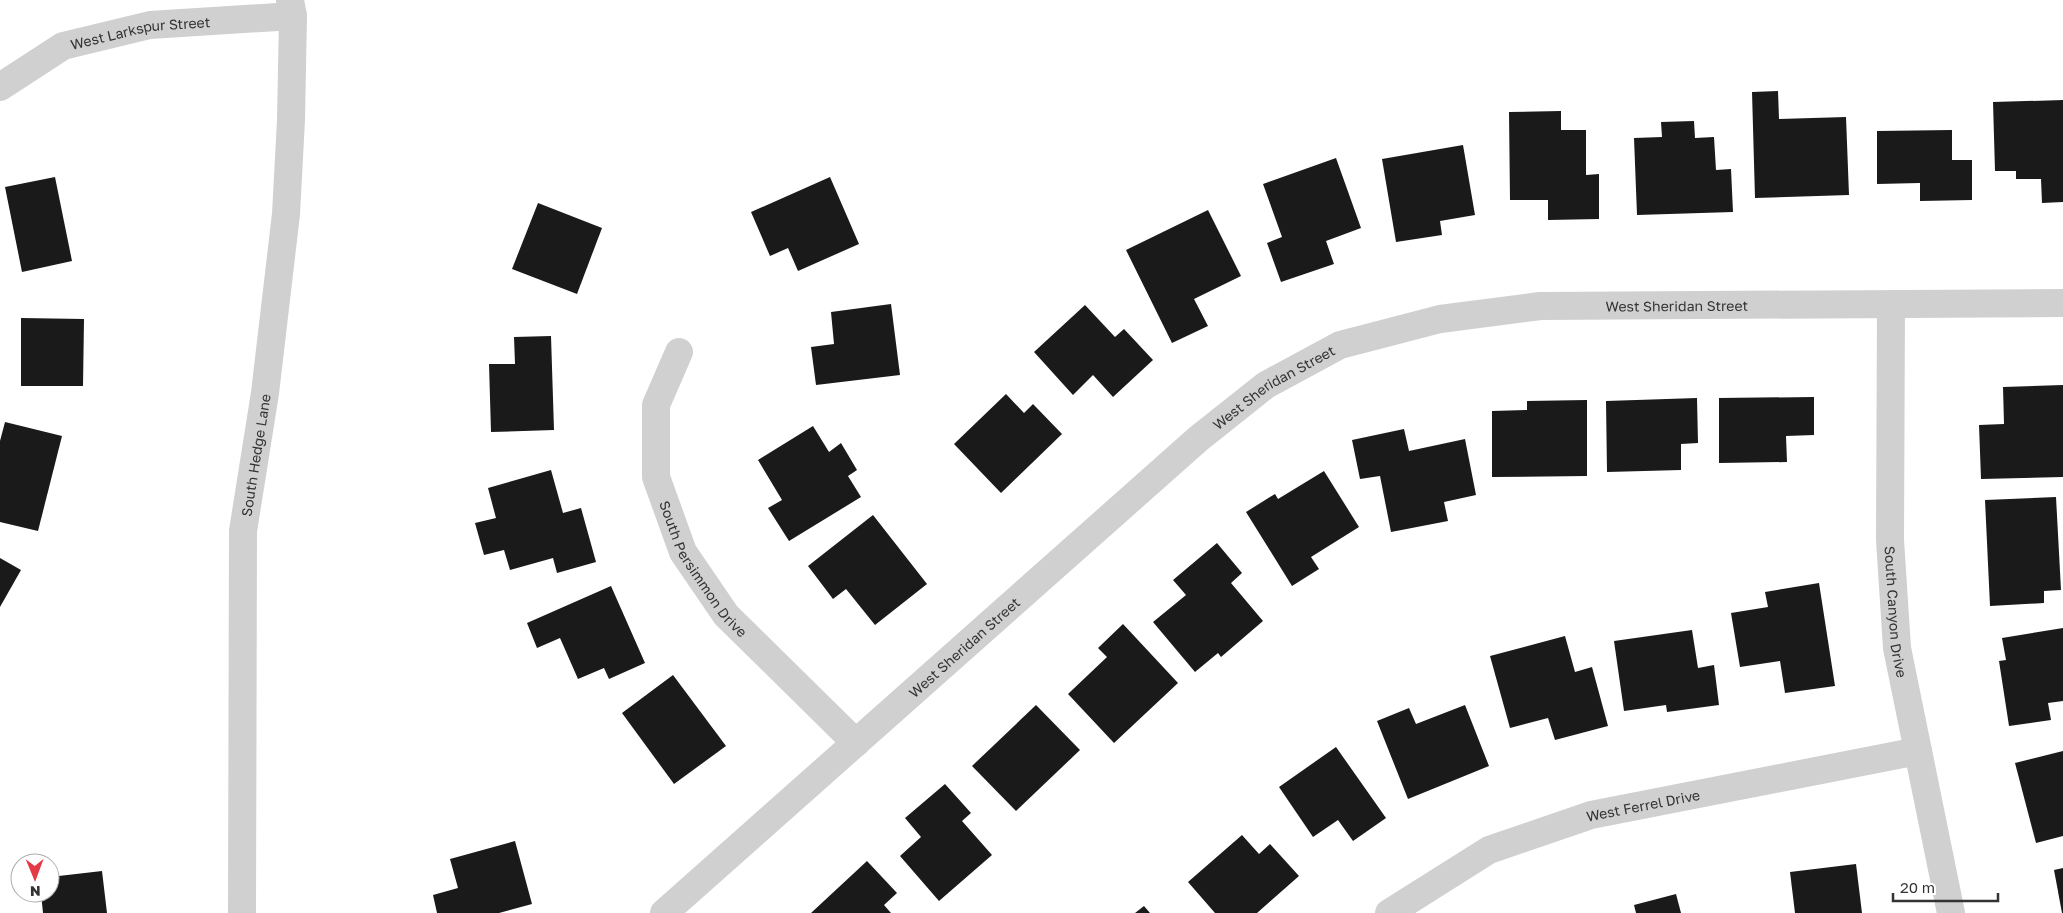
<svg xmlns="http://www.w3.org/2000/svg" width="2063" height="913" font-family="'Golos Text',sans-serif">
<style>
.building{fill:#1a1a1a}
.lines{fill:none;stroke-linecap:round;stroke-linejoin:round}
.minor{stroke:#d0d0d0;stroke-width:28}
.tertiary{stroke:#d0d0d0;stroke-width:28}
.labels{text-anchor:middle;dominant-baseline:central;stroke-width:5;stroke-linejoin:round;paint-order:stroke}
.street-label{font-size:14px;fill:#333;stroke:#fff}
</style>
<rect width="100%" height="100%" fill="#fff"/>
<g class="building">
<polygon points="1778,91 1779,119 1846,117 1849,195 1755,198 1752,92"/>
<polygon points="2063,100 2063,202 2042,203 2041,179 2016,179 2016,171 1995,171 1993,102"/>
<polygon points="1561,111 1561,130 1586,130 1586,175 1599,174 1599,219 1548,220 1548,200 1510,200 1509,112"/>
<polygon points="1694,121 1695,138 1714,137 1716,170 1731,169 1733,212 1637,215 1634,138 1662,137 1661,122"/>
<polygon points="1952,130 1952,160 1972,160 1972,200 1920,201 1920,183 1877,184 1877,131"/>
<polygon points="1463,145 1475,215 1440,221 1442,235 1396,242 1382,159"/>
<polygon points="1336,158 1361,228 1326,241 1334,264 1281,282 1267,243 1282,237 1263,184"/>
<polygon points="55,177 72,261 22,272 5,187"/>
<polygon points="830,177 859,244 798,271 788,248 770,256 751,212"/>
<polygon points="538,203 602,228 577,294 512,269"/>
<polygon points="1208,210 1241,276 1194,299 1208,326 1172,343 1126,250"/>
<polygon points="891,304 900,375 816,385 811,347 834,344 831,312"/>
<polygon points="1085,305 1115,337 1124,329 1153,360 1113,397 1093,375 1073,395 1034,352"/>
<polygon points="21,318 84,319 83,386 21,386"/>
<polygon points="551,336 554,430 491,432 489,364 515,364 514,337"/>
<polygon points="2063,385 2063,477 1981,479 1979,425 2004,424 2003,387"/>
<polygon points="1006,394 1024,413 1033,404 1062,434 1001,493 954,444"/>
<polygon points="1814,397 1814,435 1786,436 1787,462 1719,463 1719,398"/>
<polygon points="1697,398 1698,443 1681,444 1681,470 1607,472 1606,401"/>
<polygon points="1587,400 1587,476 1492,477 1492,411 1527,410 1527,401"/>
<polygon points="5,422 62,436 38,531 0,522 0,441"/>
<polygon points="813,426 829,452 841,443 857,470 848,476 861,497 789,541 768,508 782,500 758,460"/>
<polygon points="1404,429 1409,451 1465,439 1476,495 1444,502 1448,521 1391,532 1380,476 1360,479 1352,440"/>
<polygon points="551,470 563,513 581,508 596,562 557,573 553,558 510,570 504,550 484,555 475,523 496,518 488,488"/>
<polygon points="1324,471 1359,527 1311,557 1319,569 1292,586 1246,512 1275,494 1278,499"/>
<polygon points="2056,497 2061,590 2044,591 2044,603 1990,606 1985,500"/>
<polygon points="873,515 927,584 875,625 846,589 833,599 808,566"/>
<polygon points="1217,543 1242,573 1231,583 1263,621 1221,657 1218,653 1195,672 1153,622 1186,595 1173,580"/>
<polygon points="0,558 21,570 0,607"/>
<polygon points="1819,583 1835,686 1785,693 1780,661 1740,667 1731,613 1768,607 1765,592"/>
<polygon points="611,586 645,663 609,679 604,668 578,679 560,638 537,648 527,623"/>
<polygon points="1123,624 1178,683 1114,743 1068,694 1107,657 1098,648"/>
<polygon points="2063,628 2063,701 2048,703 2051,720 2009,726 1999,661 2006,660 2002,638"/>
<polygon points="1692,630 1698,668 1714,665 1719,705 1667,712 1666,705 1624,711 1614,641"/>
<polygon points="1565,636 1575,672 1592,667 1608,726 1555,740 1548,718 1510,728 1490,656"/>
<polygon points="673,675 726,746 674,784 622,713"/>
<polygon points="1036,705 1080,750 1016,811 972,766"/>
<polygon points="1465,705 1489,766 1408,799 1377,721 1409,708 1416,724"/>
<polygon points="1336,747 1386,818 1353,841 1338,820 1313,837 1279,787"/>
<polygon points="2063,751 2063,836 2036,843 2015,763"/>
<polygon points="945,784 971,813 962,821 992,855 939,901 900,856 921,837 905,818"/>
<polygon points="1242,835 1259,854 1270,844 1299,876 1257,913 1215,913 1188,882"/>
<polygon points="515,841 532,904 499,913 437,913 433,895 458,888 450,859"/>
<polygon points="867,861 897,893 884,905 891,913 811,913"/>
<polygon points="1856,864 1862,913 1795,913 1790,872"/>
<polygon points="2063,868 2063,913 2062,913 2054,870"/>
<polygon points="102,871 107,913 43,913 41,893 50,893 50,877"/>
<polygon points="1676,894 1681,913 1636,913 1634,905"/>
<polygon points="1144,906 1150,913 1135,913"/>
</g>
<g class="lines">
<g class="minor">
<path id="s1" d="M0,87L63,46L150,25L293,16"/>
<path id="s2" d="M1891,304L1890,540L1897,648L1951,913"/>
<path id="s3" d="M679,352L656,405V477L683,552L726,615L856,743"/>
<path id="s4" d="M664,913L1198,439L1266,385L1340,345L1440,319L1540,306L2063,303"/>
<path id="s5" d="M1389,913L1489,850L1591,815L1918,751"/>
</g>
<path class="tertiary" id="s6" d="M242,913L243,531L265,393L286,214L291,120L293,16L290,0"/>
</g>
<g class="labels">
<g class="street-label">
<text stroke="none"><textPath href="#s1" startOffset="154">West Larkspur Street</textPath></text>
<text stroke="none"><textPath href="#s4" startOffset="1226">West Sheridan Street</textPath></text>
<text stroke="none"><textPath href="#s4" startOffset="806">West Sheridan Street</textPath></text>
<text stroke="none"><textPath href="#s6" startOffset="459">South Hedge Lane</textPath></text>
<text stroke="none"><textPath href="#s3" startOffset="234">South Persimmon Drive</textPath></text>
<text stroke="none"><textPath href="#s2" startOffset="308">South Canyon Drive</textPath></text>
<text stroke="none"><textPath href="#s4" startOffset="401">West Sheridan Street</textPath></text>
<text stroke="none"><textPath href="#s5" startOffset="279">West Ferrel Drive</textPath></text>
</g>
</g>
<g transform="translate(35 878) rotate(179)"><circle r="24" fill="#ffffff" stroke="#adadad"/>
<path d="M0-4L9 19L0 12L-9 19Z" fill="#e63946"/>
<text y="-8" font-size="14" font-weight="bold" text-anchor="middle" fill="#333333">N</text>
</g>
<path d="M1893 893v8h105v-8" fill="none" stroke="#333333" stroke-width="2.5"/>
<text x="1900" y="893" font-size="15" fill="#333333" stroke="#ffffff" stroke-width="4" paint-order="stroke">20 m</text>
</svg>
